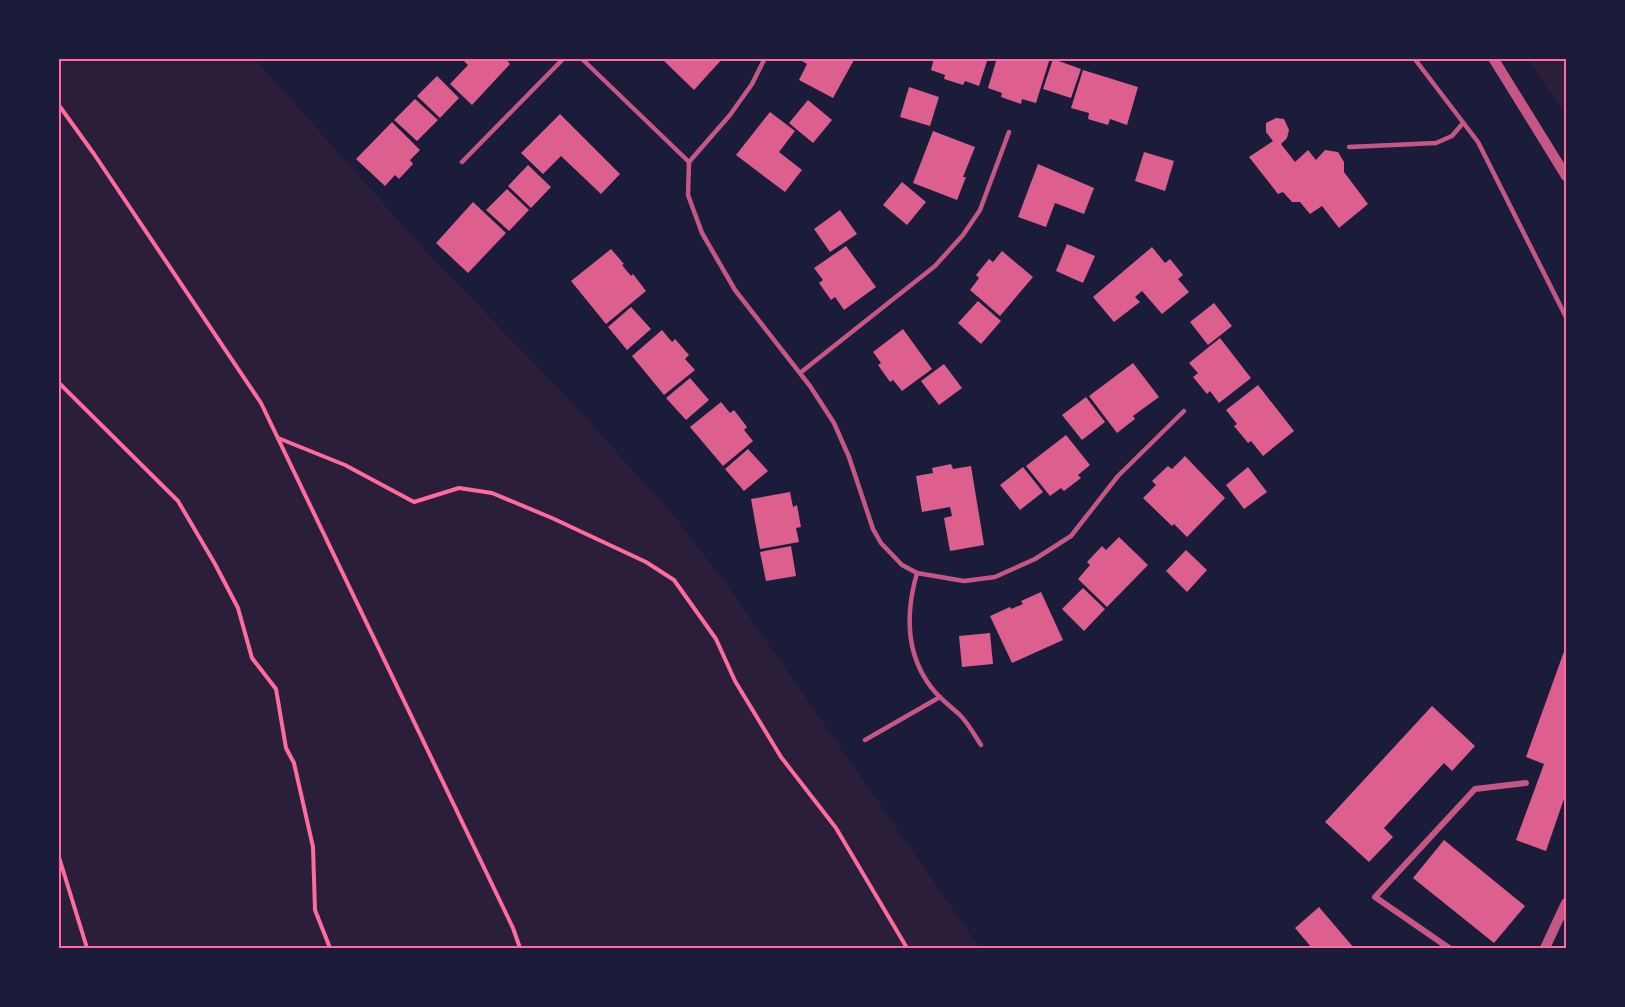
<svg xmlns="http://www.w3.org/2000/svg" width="1625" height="1007" font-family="Figtree,sans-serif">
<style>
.green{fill:#2a1e3b}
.building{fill:#dd5f8e}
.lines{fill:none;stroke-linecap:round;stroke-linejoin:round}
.path{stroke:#ff6b9d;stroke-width:4}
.service{stroke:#c65784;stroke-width:4.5}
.minor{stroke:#c65784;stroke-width:6}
.tertiary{stroke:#c65784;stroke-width:10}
.neatline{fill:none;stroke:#ff6b9d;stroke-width:2}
</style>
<rect width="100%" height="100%" fill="#1b1b3a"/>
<g class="green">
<polygon points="58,59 255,59 432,258 568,398 673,515 728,586 980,948 59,948"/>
<polygon points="1528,59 1566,59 1566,116"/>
</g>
<g class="building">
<polygon points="461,58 505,58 510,64 472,105 450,84 468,65"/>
<polygon points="661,58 723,58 694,90"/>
<polygon points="804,58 855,58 833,98 799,80 807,64 802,61"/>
<polygon points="934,58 988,58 979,86 965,81 963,85 944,79 945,75 931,70"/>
<polygon points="997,58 1050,58 1036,103 1022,99 1021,104 1001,97 1002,93 988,88"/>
<polygon points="1053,59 1081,69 1071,98 1043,89"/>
<polygon points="1083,70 1138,87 1127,125 1110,119 1108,125 1088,119 1089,113 1071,108"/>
<polygon points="437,76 459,98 440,118 417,96"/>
<polygon points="909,87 939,97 930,126 900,117"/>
<polygon points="415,99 438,120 417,141 394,120"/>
<polygon points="808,100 832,120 813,143 789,123"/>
<polygon points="770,112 795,131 779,152 802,170 785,192 736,155"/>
<polygon points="560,114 620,174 601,194 561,156 543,174 521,153"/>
<polygon points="1276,118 1284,119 1289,130 1287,138 1281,144 1295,162 1308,150 1316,160 1325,150 1338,152 1344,162 1344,172 1368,204 1339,228 1322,206 1310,214 1300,202 1292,202 1283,192 1278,194 1249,157 1273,141 1266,132 1266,123"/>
<polygon points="392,122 420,150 410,160 413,164 399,179 395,175 385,186 356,159"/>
<polygon points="933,131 975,147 963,177 966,177 957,200 913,183"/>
<polygon points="1144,152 1174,161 1165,191 1135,181"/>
<polygon points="1038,164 1094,188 1084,214 1055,203 1046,227 1018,217"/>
<polygon points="528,165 551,187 531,208 508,186"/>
<polygon points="902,182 926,202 907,225 883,205"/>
<polygon points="507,189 529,210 509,231 486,210"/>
<polygon points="473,202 506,233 468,273 436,243"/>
<polygon points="840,210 857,234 830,252 814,229"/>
<polygon points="1067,244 1095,256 1083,283 1056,271"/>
<polygon points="846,246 876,287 844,310 835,297 831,300 819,283 823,280 814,268"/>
<polygon points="1152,247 1165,263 1170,259 1183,275 1178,279 1189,292 1162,314 1142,291 1135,297 1140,302 1114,322 1093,297"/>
<polygon points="611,249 624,264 622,265 631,276 633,274 646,291 606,324 571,281"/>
<polygon points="1002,251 1033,277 1000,316 970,290 979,278 976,275 989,259 993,262"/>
<polygon points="978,301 1001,321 981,344 958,323"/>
<polygon points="1214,303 1232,326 1208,345 1190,322"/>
<polygon points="631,307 651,329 627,350 608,327"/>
<polygon points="903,329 932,369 902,391 893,380 890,382 878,365 881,363 873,352"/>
<polygon points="662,330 672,342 675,339 689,355 685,359 695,370 664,395 632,356"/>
<polygon points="1220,338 1251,378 1219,403 1210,391 1207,394 1193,377 1198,373 1189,363"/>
<polygon points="1133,363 1159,397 1133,416 1135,419 1117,433 1089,396"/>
<polygon points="944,364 962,388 939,405 921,381"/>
<polygon points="690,378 709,400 686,420 666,398"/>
<polygon points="1258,385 1294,431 1263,456 1251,441 1248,443 1234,426 1237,424 1226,410"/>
<polygon points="1086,397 1105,422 1082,440 1062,415"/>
<polygon points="721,402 730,413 734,410 747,427 744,430 753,441 723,466 690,427"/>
<polygon points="1066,435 1090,465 1078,475 1081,478 1064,491 1061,488 1050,496 1026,466"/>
<polygon points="748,449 768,471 744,491 725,469"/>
<polygon points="1185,456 1225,498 1187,537 1174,524 1172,526 1143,498 1156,485 1152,481 1168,466 1172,469"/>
<polygon points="951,464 953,469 971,466 984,545 950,551 944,518 952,516 950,507 922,512 916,476 933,473 932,468"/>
<polygon points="1023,467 1043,492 1020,510 1000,485"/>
<polygon points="1248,467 1267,492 1244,509 1226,485"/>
<polygon points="790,492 793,507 797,505 801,527 796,528 799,542 760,549 751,499"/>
<polygon points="1119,537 1148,565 1107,607 1078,579 1090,565 1087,562 1102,546 1106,550"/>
<polygon points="791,546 796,576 766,581 760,552"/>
<polygon points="1186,550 1207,570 1187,592 1166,571"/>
<polygon points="1083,588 1105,609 1084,631 1062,609"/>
<polygon points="1041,592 1063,640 1012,663 990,616 1010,607 1011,609 1023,604 1021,601"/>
<polygon points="990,633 993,664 962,667 959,636"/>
<polygon points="1566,646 1566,793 1546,851 1516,840 1544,764 1526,757"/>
<polygon points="1432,706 1475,746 1452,771 1444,763 1384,828 1393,837 1369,862 1325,822"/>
<polygon points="1444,840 1525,906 1494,943 1413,878"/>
<polygon points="1319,907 1354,948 1312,948 1295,928"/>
</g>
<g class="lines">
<g class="path">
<polyline points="58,104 94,154 261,403 513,928 520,948"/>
<polyline points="58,382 178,501 215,564 238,608 252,658 276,689 286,748 294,763 313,847 315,910 330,948"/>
<polyline points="278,438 345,465 414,502 459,488 492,493 552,518 646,562 674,580 716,639 735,681 781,757 836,828 907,948"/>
<polyline points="58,854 87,948"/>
</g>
<g class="service">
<polyline points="581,58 689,162"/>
<polyline points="765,58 752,84 730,115 689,162 688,195 702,233 735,290 810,386 834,423 849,457 873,529 881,543 902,565 917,573 964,581 995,577 1035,559 1071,536 1118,476 1184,411"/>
<polyline points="1414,58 1478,142 1566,317"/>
<polyline points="1349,147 1436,143 1452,136 1463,123"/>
<polyline points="462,162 564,58"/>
<polyline points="800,373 935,266 963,235 980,210 1009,132"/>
<path d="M917,573C905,615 905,657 935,692C942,700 951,707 959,714C968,723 974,734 981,745"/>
<polyline points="865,740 940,697"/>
</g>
<polyline class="minor" points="1449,948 1375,897 1475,789 1526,783"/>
<g class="tertiary">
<polyline points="1493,58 1566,176"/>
<polyline points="1545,948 1566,903"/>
</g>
</g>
<rect width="1625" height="1007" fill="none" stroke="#1b1b3a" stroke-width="120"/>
<rect x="60" y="60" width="1505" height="887" class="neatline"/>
</svg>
